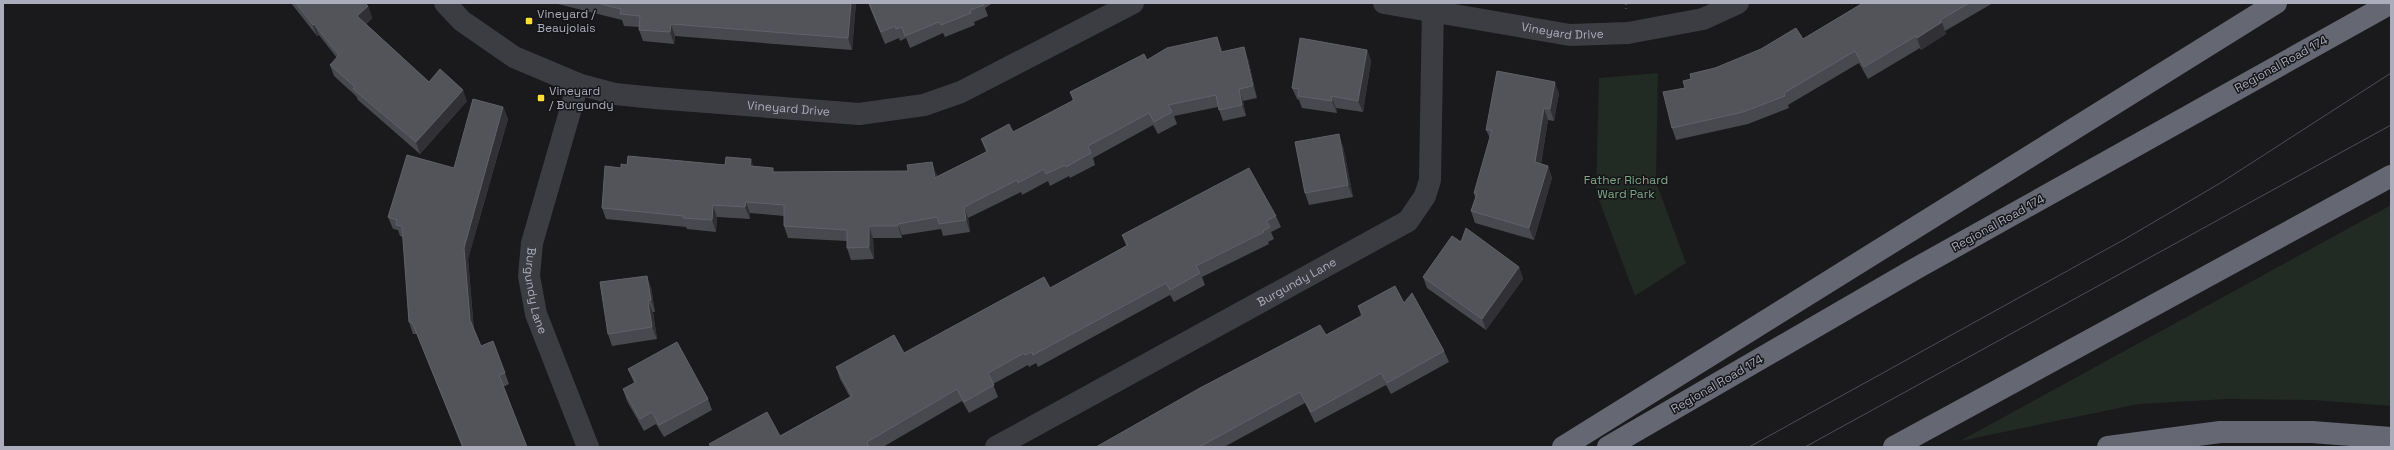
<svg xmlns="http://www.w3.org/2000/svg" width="2394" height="450" font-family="'Space Grotesk',sans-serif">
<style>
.green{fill:#212a23}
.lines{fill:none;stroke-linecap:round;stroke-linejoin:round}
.path{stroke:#404148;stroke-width:2.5;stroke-dasharray:2 3;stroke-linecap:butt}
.minor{stroke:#3c3c43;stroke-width:22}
.highway{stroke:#656773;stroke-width:22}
.tram{stroke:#4d4d56;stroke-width:1}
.wall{fill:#48494e}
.shaded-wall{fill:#313135}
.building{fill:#53535a;stroke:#616169}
.poi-dot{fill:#ffde2e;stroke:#151417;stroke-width:1.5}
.labels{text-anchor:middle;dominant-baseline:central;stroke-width:3;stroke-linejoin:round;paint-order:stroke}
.poi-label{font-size:12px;fill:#abadbc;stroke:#151417;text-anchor:start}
.street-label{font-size:12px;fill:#abadbc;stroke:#151417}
.park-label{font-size:12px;fill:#80a98a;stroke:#151417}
</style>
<rect width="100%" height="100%" fill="#1a191c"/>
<g class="green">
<polygon points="1658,73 1656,182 1686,263 1635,296 1596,192 1599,78"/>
<polygon points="2391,205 2391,406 2313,400 2228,399 2139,404 1960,441"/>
</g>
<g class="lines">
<polyline class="path" points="1626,3 1626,9"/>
<g class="minor">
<path id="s1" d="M445,3L462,21L514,57L578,84L615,94L655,98L859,114L924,105L961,92L1133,3"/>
<path id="s2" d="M1384,3L1570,35L1628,33L1703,19L1738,3"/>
<path id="s3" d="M578,84L532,243L529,276L536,314L588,447"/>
<path id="s4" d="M996,447L1408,221L1425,196L1430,180L1433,3"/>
</g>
<g class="highway">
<polyline points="1563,447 2276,3"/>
<polyline points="1608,447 1915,269 2391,3"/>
<polyline points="1894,447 2391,176"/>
<polyline points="2108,447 2220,432 2312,432 2391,438"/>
</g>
<g class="tram">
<polyline points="1749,447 2125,239 2222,182 2391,73"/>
<polyline points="1805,447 2391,125"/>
</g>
</g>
<g class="wall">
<polygon points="291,3 365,3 368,6 372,18 366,24 429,82 467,101 420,154 358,100 356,96 334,76 330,65 337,58 319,35 317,36"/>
<polygon points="554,3 856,3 852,50 675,36 674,44 643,41 639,30 639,27 624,26 622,20"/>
<polygon points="868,3 993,3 985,8 988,16 974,22 975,25 945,37 943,33 910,48 906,38 900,41 899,38 885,44"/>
<polygon points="1863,3 1993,3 1945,31 1946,34 1921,50 1920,48 1868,79 1859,63 1788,105 1789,108 1748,124 1676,140 1672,128 1685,88 1691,79 1715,68 1803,39"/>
<polygon points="1222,49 1222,52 1248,59 1257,98 1243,101 1246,116 1223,121 1218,107 1174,116 1177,124 1158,134 1153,125 1093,158 1095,165 1070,178 1069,176 1050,186 1048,181 1022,195 1021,192 968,218 970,232 943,236 941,229 902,235 902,238 873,238 874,259 851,260 847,248 847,241 788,238 784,226 784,216 750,213 750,219 717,217 716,232 687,229 686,227 606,219 602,208 621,168 627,165 725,165 753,166 775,172 936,173 937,176 986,152 981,139 1013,132 1073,101 1070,92 1147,60"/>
<polygon points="1367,50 1371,61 1363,112 1336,108 1337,113 1302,108 1299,100 1297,99 1292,88"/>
<polygon points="1559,93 1554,121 1548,120 1541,164 1548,166 1552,178 1534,240 1475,223 1471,211 1475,198 1474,193 1490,138 1486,130"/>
<polygon points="503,107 508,119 468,259 474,330 481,346 505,373 509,384 503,387 527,447 462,447 417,334 413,334 409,322 403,237 400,236 398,230 393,229 388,217 454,168"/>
<polygon points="1343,146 1353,197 1309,205 1305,193"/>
<polygon points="1276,216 1281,227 1271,232 1274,239 1268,242 1269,244 1202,277 1205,285 1174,302 1170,295 1038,367 1036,363 1029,367 1028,365 993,384 998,397 969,413 962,401 883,447 711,447 709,444 780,436 850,397 840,379 836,367 904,353 1050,288 1126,246 1122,235"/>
<polygon points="1461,242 1519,267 1523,279 1486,330 1427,288 1423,277"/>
<polygon points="651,287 655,312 653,312 657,339 612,346 608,334"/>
<polygon points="1404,303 1444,351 1449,362 1391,394 1386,385 1315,423 1305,403 1224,447 1096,447 1326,335 1361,316 1358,306"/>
<polygon points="628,369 708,399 712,410 664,437 656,424 644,431 627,401 623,389 634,383"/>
</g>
<g class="shaded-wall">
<polygon points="851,3 856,3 852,50 848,38"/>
<polygon points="368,6 372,18 361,27 357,16"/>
<polygon points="1942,22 1946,34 1921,50 1917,38"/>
<polygon points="314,24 319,35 317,36 313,25"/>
<polygon points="671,24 675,36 674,44 670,32"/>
<polygon points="1217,37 1222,49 1225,64 1221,52"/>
<polygon points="1244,47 1248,59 1257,98 1253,86"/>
<polygon points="1367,50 1371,61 1363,112 1358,101"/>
<polygon points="1555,82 1559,93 1554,121 1550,109"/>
<polygon points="1239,89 1243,101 1246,116 1242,105"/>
<polygon points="463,90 467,101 420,154 416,142"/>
<polygon points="1331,96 1336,108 1337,113 1332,101"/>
<polygon points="503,107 508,119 468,259 474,332 470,320 464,248"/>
<polygon points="1544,108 1548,120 1539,174 1535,162"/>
<polygon points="1339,134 1343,146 1353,197 1348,185"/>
<polygon points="751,159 755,171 750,166"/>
<polygon points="932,162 936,173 939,189 935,178"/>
<polygon points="1548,166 1552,178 1534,240 1529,228"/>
<polygon points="746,202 750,213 750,219 745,207"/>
<polygon points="713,205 717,217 716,232 712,220"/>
<polygon points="964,207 968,218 970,232 966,220"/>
<polygon points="898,224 902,235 902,238 898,226"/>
<polygon points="869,226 873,238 874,259 869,247"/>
<polygon points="1519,267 1523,279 1486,330 1482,319"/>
<polygon points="647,276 651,287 655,312 651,300"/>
<polygon points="648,301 653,312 657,339 652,327"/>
</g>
<g class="building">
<polygon points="296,3 365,3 368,6 357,16 429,82 440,69 463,90 416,142 353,89 355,87 330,65 339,55 314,24 313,25"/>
<polygon points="597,3 851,3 848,38 671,24 670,32 639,30 640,16 620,14 621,9"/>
<polygon points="869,3 983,3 984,5 970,10 971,13 941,25 939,22 905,36 902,27 896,29 895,26 881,32"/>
<polygon points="1863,3 1969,3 1940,20 1942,22 1917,38 1916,36 1864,67 1855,51 1784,93 1785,96 1743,112 1672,128 1663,92 1685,88 1683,81 1691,79 1690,74 1715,68 1761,49 1796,28 1803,39"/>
<polygon points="1217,37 1221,52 1244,47 1253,86 1239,89 1242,105 1219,110 1216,95 1168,105 1172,112 1154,122 1149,113 1088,146 1091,153 1066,167 1065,165 1046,174 1044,169 1018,183 1017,180 964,207 966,220 939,224 937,217 898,224 898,226 869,226 869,247 847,248 847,230 784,226 784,205 746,202 745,207 713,205 712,220 683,218 683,216 602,208 605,166 621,168 621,164 627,165 628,156 725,165 726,157 751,159 750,166 773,168 773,172 908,171 907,165 932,162 935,178 988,151 981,139 1009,124 1013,132 1074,100 1070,92 1144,54 1147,60 1167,48"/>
<polygon points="1300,38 1367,50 1358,101 1331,96 1332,101 1298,96 1299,89 1292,88"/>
<polygon points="1497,71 1555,82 1550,109 1544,108 1535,162 1548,166 1529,228 1471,211 1477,194 1474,193 1492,130 1486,130"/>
<polygon points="473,99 503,107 464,248 470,320 481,346 493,341 505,373 499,375 527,447 463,447 412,322 409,322 402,226 396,225 397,220 388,217 407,155 454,168"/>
<polygon points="1339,134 1348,185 1305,193 1295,142"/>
<polygon points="1249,168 1276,216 1266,221 1270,227 1263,231 1264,232 1196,266 1200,273 1170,290 1166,283 1033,355 1032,352 1025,355 1024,353 988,373 994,385 964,402 957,389 867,442 868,446 866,447 711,447 709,444 767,412 780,436 852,396 836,367 894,335 904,353 1044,277 1050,288 1128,245 1122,235"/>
<polygon points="1466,228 1519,267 1482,319 1423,277 1452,236 1461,242"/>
<polygon points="647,276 651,300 648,301 652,327 608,334 600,282"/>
<polygon points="1395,286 1404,303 1412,293 1444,351 1387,383 1381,373 1311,412 1300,392 1199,447 1096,447 1200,388 1320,325 1326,335 1363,315 1358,306"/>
<polygon points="677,342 708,399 659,425 652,412 640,419 623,389 636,382 628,369"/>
</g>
<g class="poi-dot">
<rect x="525" y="17" width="8" height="8" rx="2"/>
<rect x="537" y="94" width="8" height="8" rx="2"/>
</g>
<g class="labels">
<g class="poi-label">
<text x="537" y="14">Vineyard /<tspan x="537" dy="14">Beaujolais</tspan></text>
<text x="549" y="91">Vineyard<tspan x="549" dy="14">/ Burgundy</tspan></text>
</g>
<g class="street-label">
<text stroke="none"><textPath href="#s2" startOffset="181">Vineyard Drive</textPath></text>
<text transform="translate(2281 64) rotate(-29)">Regional Road 174</text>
<text stroke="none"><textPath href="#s1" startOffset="370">Vineyard Drive</textPath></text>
<text transform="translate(1998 223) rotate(-29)">Regional Road 174</text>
<text stroke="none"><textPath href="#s4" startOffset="343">Burgundy Lane</textPath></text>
<text stroke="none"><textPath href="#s3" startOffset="214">Burgundy Lane</textPath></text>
<text transform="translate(1717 384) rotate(-30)">Regional Road 174</text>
</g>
<g class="park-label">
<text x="1626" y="180">Father Richard<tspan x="1626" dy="14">Ward Park</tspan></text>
</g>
</g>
<rect width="2394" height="450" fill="none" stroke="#abadbc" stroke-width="8"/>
</svg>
